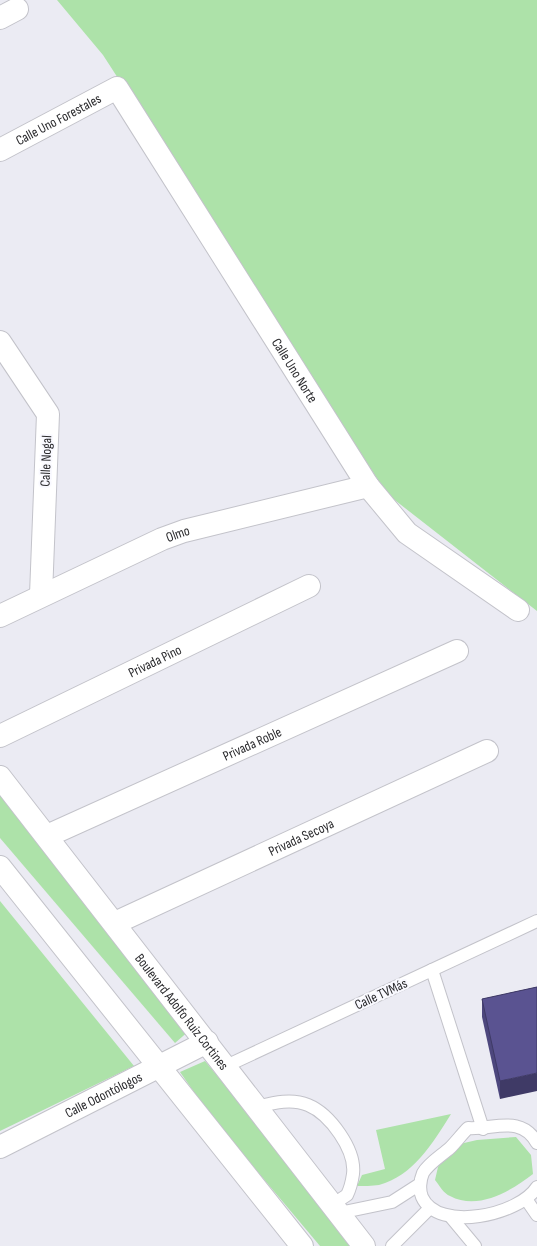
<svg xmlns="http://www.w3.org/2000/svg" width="537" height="1246" font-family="'Sofia Sans Condensed',sans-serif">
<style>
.green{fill:#ade2a9}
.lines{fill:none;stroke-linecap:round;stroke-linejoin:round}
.service-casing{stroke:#c3c3ca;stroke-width:14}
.minor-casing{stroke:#c3c3ca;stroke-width:24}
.secondary-casing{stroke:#c3c3ca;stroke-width:24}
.service{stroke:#fff;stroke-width:12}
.minor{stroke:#fff;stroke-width:22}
.secondary{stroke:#fff;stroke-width:22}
.wall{fill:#4d477d}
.shaded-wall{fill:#3f3a66}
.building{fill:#5a5391;stroke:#3f3a66}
.labels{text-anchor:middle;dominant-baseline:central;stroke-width:4;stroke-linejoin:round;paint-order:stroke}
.street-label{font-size:14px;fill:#2a2a2d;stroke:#f9f9ff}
</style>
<rect width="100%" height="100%" fill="#ebebf3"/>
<g class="green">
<polygon points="57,0 537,0 537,611 387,494 103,55"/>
<polygon points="0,794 190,1030 175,1043 0,838"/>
<polygon points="0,901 134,1066 0,1131"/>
<polygon points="205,1061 359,1246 320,1246 210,1115 180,1072"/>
<path d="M451,1114C433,1143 413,1176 379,1185C372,1186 364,1186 357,1186L362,1175L385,1169L376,1130Z"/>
<path d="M516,1137L531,1155L533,1174C511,1191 478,1211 450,1196C444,1194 439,1185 435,1180L438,1167L451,1146L477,1140Z"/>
</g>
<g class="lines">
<defs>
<g id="service">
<polyline points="432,970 483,1129"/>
<polyline points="226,1066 537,921"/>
<path d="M257,1107C273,1103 291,1098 308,1105C330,1114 356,1150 353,1174C352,1181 350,1189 347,1195L332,1205"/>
<path d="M537,1143C521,1114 493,1130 468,1128C462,1134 456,1142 450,1148C441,1156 429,1163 423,1173C420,1180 419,1190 422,1197C438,1233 520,1215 537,1187"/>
<polyline points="526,1199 537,1215"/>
<polyline points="339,1213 392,1202 420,1184"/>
<polyline points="450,1216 475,1246"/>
<polyline points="392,1246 430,1208"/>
</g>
<g id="minor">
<polyline points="0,18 17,9"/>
<path id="s1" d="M0,150L117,88L368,486L407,533L518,610"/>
<polyline points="0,342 48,414 41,595"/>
<path id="s2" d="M0,616L162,539L184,531L368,486"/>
<path id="s3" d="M0,736L309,586"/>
<path id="s4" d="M47,836L457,651"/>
<path id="s5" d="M115,923L487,751"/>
<path id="s6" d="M0,1147L207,1042"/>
</g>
<g id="secondary">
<path id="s7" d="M0,777L364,1246"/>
<polyline points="0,867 302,1246"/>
</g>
</defs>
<use href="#service" class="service-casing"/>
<use href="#minor" class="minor-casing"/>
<use href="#secondary" class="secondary-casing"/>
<use href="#service" class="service"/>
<use href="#minor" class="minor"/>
<use href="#secondary" class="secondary"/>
</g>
<polygon class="wall" points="537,987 500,1099 482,1017 482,999"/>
<polygon class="shaded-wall" points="537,1073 537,1091 500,1099 500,1081"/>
<polygon class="building" points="537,987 537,1073 500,1081 482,999"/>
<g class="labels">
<g class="street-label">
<text stroke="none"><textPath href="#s1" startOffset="66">Calle Uno Forestales</textPath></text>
<text stroke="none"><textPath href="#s1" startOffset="466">Calle Uno Norte</textPath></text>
<text transform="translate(46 461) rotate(-88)">Calle Nogal</text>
<text stroke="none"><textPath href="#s2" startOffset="196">Olmo</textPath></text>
<text stroke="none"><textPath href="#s3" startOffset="172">Privada Pino</textPath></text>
<text stroke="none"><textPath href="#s4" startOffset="225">Privada Roble</textPath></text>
<text stroke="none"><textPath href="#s5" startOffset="205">Privada Secoya</textPath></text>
<text transform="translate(381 994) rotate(-25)">Calle TVMás</text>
<text stroke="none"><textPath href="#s7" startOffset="297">Boulevard Adolfo Ruiz Cortines</textPath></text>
<text stroke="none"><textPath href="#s6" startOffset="116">Calle Odontólogos</textPath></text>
</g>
</g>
</svg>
